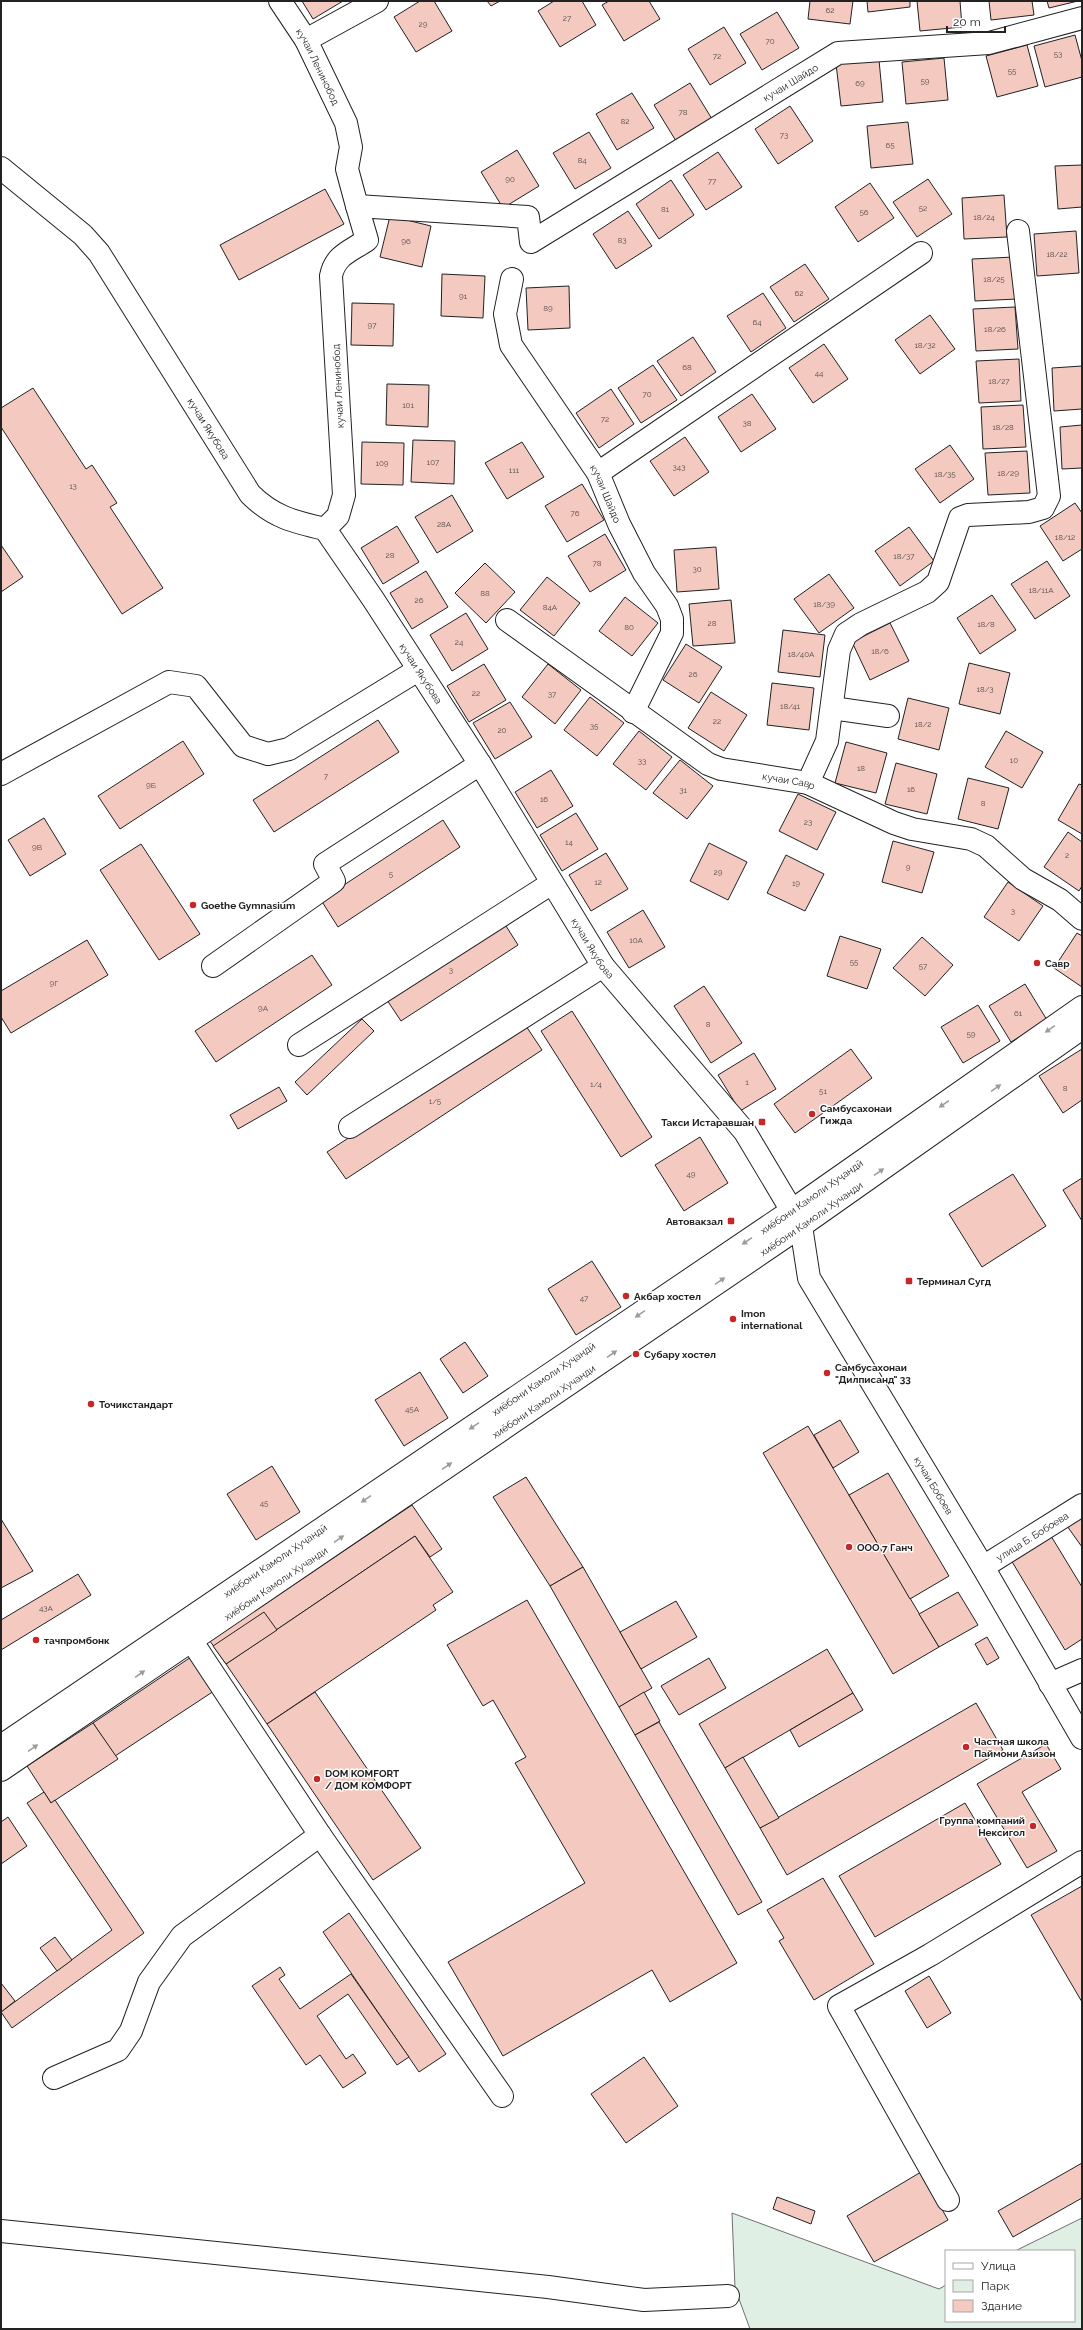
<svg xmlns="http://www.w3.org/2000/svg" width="1083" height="2330" font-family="Raleway,sans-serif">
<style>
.green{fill:#e0efe3;stroke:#6f6f6f}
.building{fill:#f3c9c0;stroke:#222}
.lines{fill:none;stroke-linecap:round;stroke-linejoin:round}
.minor-casing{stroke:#222;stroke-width:24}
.major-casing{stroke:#222;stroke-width:24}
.minor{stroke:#fff;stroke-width:22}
.major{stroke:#fff;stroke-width:22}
.oneway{fill:#9c9c9c}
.poi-dot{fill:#c62828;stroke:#fff;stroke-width:1.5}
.labels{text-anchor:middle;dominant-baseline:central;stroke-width:3;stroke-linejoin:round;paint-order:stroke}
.number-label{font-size:8px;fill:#564c4a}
.street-label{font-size:10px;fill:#222;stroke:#fff}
.poi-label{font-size:10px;font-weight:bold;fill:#222;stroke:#fff;text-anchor:start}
</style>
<rect width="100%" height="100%" fill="#fff"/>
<polygon class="green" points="732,2213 939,2289 946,2285 946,2321 1074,2321 1074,2251 1015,2251 1082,2218 1082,2329 750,2329 735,2288"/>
<g class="building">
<polygon points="302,1 343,1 313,19"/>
<polygon points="420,1 434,1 452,31 416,52 394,17"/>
<polygon points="487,1 500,1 491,6"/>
<polygon points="554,1 582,1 596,25 560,47 538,11"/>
<polygon points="609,1 649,1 660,19 624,41 602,5"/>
<polygon points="810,1 853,1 850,24 808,19"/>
<polygon points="867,1 910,1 910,7 868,12"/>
<polygon points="917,1 960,1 962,27 920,31"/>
<polygon points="989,1 1032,1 1034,15 991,20"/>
<polygon points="1047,1 1078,1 1049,8"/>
<polygon points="777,12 799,48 762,70 740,34"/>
<polygon points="724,27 746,63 710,85 688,49"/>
<polygon points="1075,35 1082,61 1082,77 1045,87 1034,46"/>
<polygon points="1027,45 1038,86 997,97 986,56"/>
<polygon points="944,58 948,100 906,104 902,62"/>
<polygon points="879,60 883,102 841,106 836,64"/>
<polygon points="690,83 712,119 676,141 654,105"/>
<polygon points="632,93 654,128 617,150 596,114"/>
<polygon points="790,106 813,141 778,164 755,129"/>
<polygon points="908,122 913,164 871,168 867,126"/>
<polygon points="589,132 611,168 575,189 553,153"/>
<polygon points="517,150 539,186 503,208 481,172"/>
<polygon points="718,152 742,187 706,210 683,175"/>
<polygon points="1082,165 1082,207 1058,209 1055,166"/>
<polygon points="928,179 952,214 917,237 893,202"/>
<polygon points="671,180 694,215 659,239 636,204"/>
<polygon points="870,183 894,218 858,242 835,207"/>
<polygon points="325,189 344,224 239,280 220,245"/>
<polygon points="1004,195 1007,237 964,239 962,198"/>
<polygon points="628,211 652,246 616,269 593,234"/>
<polygon points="390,216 431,226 422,267 380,257"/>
<polygon points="1076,231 1079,273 1037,276 1034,234"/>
<polygon points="1014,257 1017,299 975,301 972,259"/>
<polygon points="805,264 829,299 794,322 770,287"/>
<polygon points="442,274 485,276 483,318 441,316"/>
<polygon points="569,286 570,328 528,330 526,288"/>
<polygon points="763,293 786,328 751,352 727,316"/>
<polygon points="352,303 394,304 393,346 351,345"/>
<polygon points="1015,307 1018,349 976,351 973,309"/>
<polygon points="930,315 955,349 920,374 895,340"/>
<polygon points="693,337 716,372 681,396 657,361"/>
<polygon points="824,344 848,379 813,403 789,368"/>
<polygon points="1019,359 1021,401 979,403 976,361"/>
<polygon points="653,365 677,400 641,423 618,388"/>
<polygon points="1082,366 1082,409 1054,411 1052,368"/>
<polygon points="387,384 429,385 428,427 386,425"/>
<polygon points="33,388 86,469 92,465 117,503 110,507 163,588 122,614 1,427 1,408"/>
<polygon points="611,389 634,424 599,448 576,413"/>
<polygon points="752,394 776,429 741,452 718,417"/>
<polygon points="1023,405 1026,447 983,449 981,407"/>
<polygon points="1082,425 1082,468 1062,469 1060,427"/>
<polygon points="685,437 709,472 674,496 650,461"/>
<polygon points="413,440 455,441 454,484 411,482"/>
<polygon points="362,442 404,443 403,485 361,484"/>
<polygon points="522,442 544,477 507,499 485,463"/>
<polygon points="950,445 974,479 940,503 915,469"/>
<polygon points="1027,451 1030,493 988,495 985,453"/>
<polygon points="582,484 604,520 567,542 545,506"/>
<polygon points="452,495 473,531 437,553 415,517"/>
<polygon points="1075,503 1082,513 1082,549 1063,561 1040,526"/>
<polygon points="397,526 419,562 383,584 361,548"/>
<polygon points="909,527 934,561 900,586 875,551"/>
<polygon points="605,534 626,570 590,592 568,556"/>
<polygon points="1,545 23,577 1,592"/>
<polygon points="716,547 719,589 677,592 674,550"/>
<polygon points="1047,561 1070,596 1035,619 1011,584"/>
<polygon points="485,563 515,592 486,623 455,593"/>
<polygon points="426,571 448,607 412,629 390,593"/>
<polygon points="829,574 854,608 819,633 794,599"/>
<polygon points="547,577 580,603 554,636 520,610"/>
<polygon points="992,595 1016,630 980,654 957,618"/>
<polygon points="625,597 658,623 632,656 599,631"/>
<polygon points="731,600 735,643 693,646 689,604"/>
<polygon points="466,613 488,649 452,671 430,635"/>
<polygon points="890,623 909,661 870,680 852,642"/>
<polygon points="783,630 825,635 820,677 778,672"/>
<polygon points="686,644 722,667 699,703 663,680"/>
<polygon points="969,663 1010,673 1000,714 959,704"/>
<polygon points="484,664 506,700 469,722 447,686"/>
<polygon points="548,664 581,690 555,724 522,697"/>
<polygon points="772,683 814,688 809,730 767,725"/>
<polygon points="711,692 747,715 724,751 688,728"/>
<polygon points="590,697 624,723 597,756 564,730"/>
<polygon points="908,698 949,708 939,750 898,739"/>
<polygon points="510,702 532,737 495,759 473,723"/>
<polygon points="378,720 399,752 274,832 253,800"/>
<polygon points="639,731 672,757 646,790 613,764"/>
<polygon points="1006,731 1043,752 1022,788 985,767"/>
<polygon points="183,741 204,774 120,829 98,796"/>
<polygon points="846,742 887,753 876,793 835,783"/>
<polygon points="680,760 713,786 687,819 653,793"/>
<polygon points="896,763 937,774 927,814 885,804"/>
<polygon points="551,770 573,806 537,828 515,792"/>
<polygon points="968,778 1009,788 998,829 958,819"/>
<polygon points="1079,784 1082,785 1082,834 1058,820"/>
<polygon points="798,794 836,812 817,850 779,831"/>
<polygon points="576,813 598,849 562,871 540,835"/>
<polygon points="44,818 66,854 30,876 8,840"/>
<polygon points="443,820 460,847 338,927 321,900"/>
<polygon points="1068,832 1082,842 1082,886 1079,891 1044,867"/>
<polygon points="893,841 934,852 922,893 882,882"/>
<polygon points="709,843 747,862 728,900 690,881"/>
<polygon points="141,844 200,934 159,960 100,870"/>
<polygon points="606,853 628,889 591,911 569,875"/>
<polygon points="786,855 824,874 805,911 767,893"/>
<polygon points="1008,882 1043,906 1019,941 984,917"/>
<polygon points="643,910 665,947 629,968 607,932"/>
<polygon points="501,918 518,945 401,1021 383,994"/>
<polygon points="1077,933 1082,936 1082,987 1054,968"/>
<polygon points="840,936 881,949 867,989 827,976"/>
<polygon points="922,937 953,965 925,996 893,968"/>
<polygon points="87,940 108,975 11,1033 1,1017 1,991"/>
<polygon points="312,955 332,985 216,1062 195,1031"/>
<polygon points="1025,984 1047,1020 1011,1042 989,1006"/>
<polygon points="704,986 742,1043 711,1063 674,1006"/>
<polygon points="978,1005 1000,1041 963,1063 941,1027"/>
<polygon points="572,1011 652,1137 621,1157 541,1031"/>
<polygon points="362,1019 374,1031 307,1095 295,1082"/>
<polygon points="524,1023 542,1050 346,1179 327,1152"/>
<polygon points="851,1049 872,1078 795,1133 774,1104"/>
<polygon points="1082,1049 1082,1100 1063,1113 1039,1076"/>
<polygon points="754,1053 776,1089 740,1111 718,1075"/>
<polygon points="279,1087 287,1101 238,1129 230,1115"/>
<polygon points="700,1137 728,1183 684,1211 655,1165"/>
<polygon points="1013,1174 1046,1226 982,1267 949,1214"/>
<polygon points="1082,1178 1082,1221 1063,1190"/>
<polygon points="592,1261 621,1307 576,1335 548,1289"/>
<polygon points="465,1342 488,1376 463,1393 440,1359"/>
<polygon points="420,1372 448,1418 404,1446 375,1400"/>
<polygon points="840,1420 859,1452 833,1468 814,1435"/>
<polygon points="808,1426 939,1647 893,1674 763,1453"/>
<polygon points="272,1466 300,1512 256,1540 227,1494"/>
<polygon points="888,1473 949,1576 910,1599 849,1495"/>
<polygon points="526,1477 583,1567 550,1586 493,1497"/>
<polygon points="412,1505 442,1549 430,1557 415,1536 226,1664 210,1641"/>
<polygon points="1082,1516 1082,1547 1067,1526"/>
<polygon points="1,1519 33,1571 1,1588"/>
<polygon points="415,1536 453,1592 433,1605 436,1610 267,1724 226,1664"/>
<polygon points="1051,1536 1082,1587 1082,1639 1065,1650 1011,1560"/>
<polygon points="583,1567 652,1688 619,1707 550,1586"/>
<polygon points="78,1574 91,1595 1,1650 1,1620"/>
<polygon points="958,1592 978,1625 939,1647 919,1614"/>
<polygon points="527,1600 737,1963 670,2002 652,1970 503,2056 448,1962 585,1883 515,1763 526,1757 493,1700 483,1706 447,1645"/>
<polygon points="676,1601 697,1637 641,1669 620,1632"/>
<polygon points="264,1612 277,1630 226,1664 213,1646"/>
<polygon points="987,1637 999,1658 987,1665 975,1644"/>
<polygon points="827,1649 853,1693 725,1768 699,1724"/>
<polygon points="191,1657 214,1691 115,1756 93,1723"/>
<polygon points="709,1658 726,1688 679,1715 661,1686"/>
<polygon points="315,1692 421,1848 373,1880 267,1724"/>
<polygon points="644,1692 660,1721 635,1735 619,1707"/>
<polygon points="853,1693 863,1710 799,1747 790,1730"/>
<polygon points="976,1703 1003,1750 787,1875 760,1828"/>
<polygon points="659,1722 762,1902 738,1915 635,1735"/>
<polygon points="93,1723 118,1759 51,1803 27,1766"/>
<polygon points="1046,1744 1061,1769 1022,1792 1057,1851 1027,1868 977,1784"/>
<polygon points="743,1757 779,1818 760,1828 725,1768"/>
<polygon points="44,1792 51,1803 55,1800 144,1933 12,2028 1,2012 112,1930 27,1803"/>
<polygon points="965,1803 1001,1864 875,1937 839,1876"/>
<polygon points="8,1817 27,1846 1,1864 1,1822"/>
<polygon points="823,1878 874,1964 814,2000 779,1941 784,1938 767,1910"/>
<polygon points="1082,1886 1082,2002 1031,1915"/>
<polygon points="349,1913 446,2054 419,2072 323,1932"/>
<polygon points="55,1937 72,1960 57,1971 40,1948"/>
<polygon points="280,1967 285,1975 279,1979 300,2009 351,1974 409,2057 397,2065 348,1994 317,2016 346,2059 353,2054 366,2073 343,2088 320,2055 306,2065 252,1986"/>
<polygon points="929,1976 951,2013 927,2028 905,1991"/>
<polygon points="1,1983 15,2001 1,2012"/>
<polygon points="644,2057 678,2106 626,2143 591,2094"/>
<polygon points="1082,2163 1082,2198 1013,2237 998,2211"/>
<polygon points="921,2172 948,2220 874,2262 847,2216"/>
<polygon points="777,2197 815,2211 811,2224 773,2209"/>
</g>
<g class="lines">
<defs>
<g id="minor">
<path id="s1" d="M280,1L306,40L346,123L351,147L347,169L357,206"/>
<polyline points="306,40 377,1"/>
<path id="s2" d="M1,168L83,235L99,253L250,494C273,517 294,522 325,529L373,599L480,764L603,966L745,1132L801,1226L809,1278L983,1567L1082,1738"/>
<path id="s3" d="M512,279L505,314L511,345L598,473L619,524L644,573L667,606L672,619V633L633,712"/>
<polyline points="598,473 921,253"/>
<path id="s4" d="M325,529L338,516L344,495L331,276C335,255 351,251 367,240L357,206L528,217L531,242L838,53L989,43L1082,18"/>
<path id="s5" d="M507,620L708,764L721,769L808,783L894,823L912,829L971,839L986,846L1023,879L1060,900L1082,919"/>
<polyline points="832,708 888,716"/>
<polyline points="1,774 169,682 196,686 243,746 268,754 289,749 418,670"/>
<polyline points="808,783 827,741 839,650 846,634 861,624 927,592 938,582 960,518 968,515 1029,512 1043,508 1049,496 1018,231"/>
<polyline points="213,966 334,881 325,864 480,764"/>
<polyline points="299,1045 552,883"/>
<polyline points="350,1127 603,966"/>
<path id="s6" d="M983,1567L1082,1505"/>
<polyline points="191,1640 320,1835 502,2096"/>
<polyline points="1050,1684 1082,1670"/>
<polyline points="54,2078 118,2050 131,2031 149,1982 182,1936 320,1835"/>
<polyline points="948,2200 839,2006 930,1955 1082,1862"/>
<polyline points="1,2231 548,2287 644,2300 728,2296"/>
</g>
<g id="major">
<path id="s7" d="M1,1746L791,1211L1082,1007"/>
<path id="s8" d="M1,1770L801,1226L1082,1028"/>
</g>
</defs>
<use href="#minor" class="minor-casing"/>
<use href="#major" class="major-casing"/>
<use href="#minor" class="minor"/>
<use href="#major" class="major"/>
</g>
<defs><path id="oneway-solid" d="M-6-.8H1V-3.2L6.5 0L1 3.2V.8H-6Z"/></defs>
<g class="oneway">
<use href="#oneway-solid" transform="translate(1050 1029) rotate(145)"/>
<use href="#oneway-solid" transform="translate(996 1088) rotate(-35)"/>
<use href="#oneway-solid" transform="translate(944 1104) rotate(145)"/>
<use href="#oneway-solid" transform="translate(879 1172) rotate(-35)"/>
<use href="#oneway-solid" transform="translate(747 1241) rotate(146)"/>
<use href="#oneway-solid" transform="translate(720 1281) rotate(-34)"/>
<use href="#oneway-solid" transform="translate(640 1314) rotate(146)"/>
<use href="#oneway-solid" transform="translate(612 1354) rotate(-34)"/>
<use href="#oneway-solid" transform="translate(474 1426) rotate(146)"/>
<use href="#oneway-solid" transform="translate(447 1466) rotate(-34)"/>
<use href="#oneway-solid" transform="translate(366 1499) rotate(146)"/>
<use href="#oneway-solid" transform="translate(339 1539) rotate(-34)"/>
<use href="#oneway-solid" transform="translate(140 1674) rotate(-35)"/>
<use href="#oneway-solid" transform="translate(33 1748) rotate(-35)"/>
</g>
<g class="poi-dot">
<circle cx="193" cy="905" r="4"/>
<circle cx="1037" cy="963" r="4"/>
<circle cx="812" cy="1114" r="4"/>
<rect x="758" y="1118" width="8" height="8" rx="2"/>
<rect x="727" y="1217" width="8" height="8" rx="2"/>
<rect x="905" y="1277" width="8" height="8" rx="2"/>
<circle cx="626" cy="1296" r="4"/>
<circle cx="733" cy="1319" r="4"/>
<circle cx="636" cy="1354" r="4"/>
<circle cx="827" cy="1373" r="4"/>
<circle cx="91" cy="1404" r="4"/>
<circle cx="849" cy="1547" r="4"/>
<circle cx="36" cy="1640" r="4"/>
<circle cx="966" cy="1747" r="4"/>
<circle cx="317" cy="1779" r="4"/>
<circle cx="1033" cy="1826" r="4"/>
</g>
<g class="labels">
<g class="number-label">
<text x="830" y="10">62</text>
<text x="567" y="18">27</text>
<text x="423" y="24">29</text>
<text x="770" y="41">70</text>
<text x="1058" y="54">53</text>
<text x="717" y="56">72</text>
<text x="1012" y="71">55</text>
<text x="925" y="81">59</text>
<text x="860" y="83">69</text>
<text x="683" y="112">78</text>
<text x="625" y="121">82</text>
<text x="784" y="135">73</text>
<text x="890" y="145">65</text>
<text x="582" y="160">84</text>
<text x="510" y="179">90</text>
<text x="712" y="181">77</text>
<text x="923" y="208">52</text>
<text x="665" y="209">81</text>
<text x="864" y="212">56</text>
<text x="984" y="217">18/24</text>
<text x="622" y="240">83</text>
<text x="406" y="241">96</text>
<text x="1057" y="254">18/22</text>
<text x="994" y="279">18/25</text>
<text x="799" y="293">62</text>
<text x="463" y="296">91</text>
<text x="548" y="308">89</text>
<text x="757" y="322">64</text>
<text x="372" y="325">97</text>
<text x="995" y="329">18/26</text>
<text x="925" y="345">18/32</text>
<text x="687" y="367">68</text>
<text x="819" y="373">44</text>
<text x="999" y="381">18/27</text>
<text x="647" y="394">70</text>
<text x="408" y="405">101</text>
<text x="605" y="419">72</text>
<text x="747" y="423">38</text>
<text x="1003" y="427">18/28</text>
<text x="433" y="462">107</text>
<text x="382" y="463">109</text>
<text x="679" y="467">343</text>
<text x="514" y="470">111</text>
<text x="1008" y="473">18/29</text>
<text x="945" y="474">18/35</text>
<text x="73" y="486">13</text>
<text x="575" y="513">76</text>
<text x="444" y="524">28А</text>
<text x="1065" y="537">18/12</text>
<text x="390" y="555">28</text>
<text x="904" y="556">18/37</text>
<text x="597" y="563">78</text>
<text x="697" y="569">30</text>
<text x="1041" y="590">18/11А</text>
<text x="485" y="593">88</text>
<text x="419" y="600">26</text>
<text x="824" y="604">18/39</text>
<text x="550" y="607">84А</text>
<text x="712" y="623">28</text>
<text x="986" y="624">18/8</text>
<text x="629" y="627">80</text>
<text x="459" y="642">24</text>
<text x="880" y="651">18/6</text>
<text x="801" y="654">18/40А</text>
<text x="693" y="674">26</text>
<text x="985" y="689">18/3</text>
<text x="476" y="693">22</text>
<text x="552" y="694">37</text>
<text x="790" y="706">18/41</text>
<text x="717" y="721">22</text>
<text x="923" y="724">18/2</text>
<text x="594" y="726">35</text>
<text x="502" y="730">20</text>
<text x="1014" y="760">10</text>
<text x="642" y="761">33</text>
<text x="861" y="768">18</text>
<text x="326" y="776">7</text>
<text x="151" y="785">9Б</text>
<text x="911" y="789">16</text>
<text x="683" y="790">31</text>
<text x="544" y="799">16</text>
<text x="983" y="803">8</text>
<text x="808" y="822">23</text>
<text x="569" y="842">14</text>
<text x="37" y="847">9В</text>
<text x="1067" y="855">2</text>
<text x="908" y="867">9</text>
<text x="718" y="872">29</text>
<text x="391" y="874">5</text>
<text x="598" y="882">12</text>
<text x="796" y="883">19</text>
<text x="1013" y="911">3</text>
<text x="636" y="940">10А</text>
<text x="854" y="962">55</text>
<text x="923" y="966">57</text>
<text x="451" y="970">3</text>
<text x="54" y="983">9Г</text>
<text x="263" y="1008">9А</text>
<text x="1018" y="1013">61</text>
<text x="708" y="1024">8</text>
<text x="971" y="1034">59</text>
<text x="747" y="1082">1</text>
<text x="596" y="1084">1/4</text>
<text x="1065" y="1088">8</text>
<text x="823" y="1091">51</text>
<text x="435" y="1101">1/5</text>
<text x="691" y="1174">49</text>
<text x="584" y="1298">47</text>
<text x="412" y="1409">45А</text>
<text x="264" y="1503">45</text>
<text x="46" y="1608">43А</text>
</g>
<g class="street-label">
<text stroke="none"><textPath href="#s1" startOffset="76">кучаи Ленинобод</textPath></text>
<text stroke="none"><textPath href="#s4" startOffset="849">кучаи Шайдо</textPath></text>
<text transform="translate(338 386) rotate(-93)">кучаи Ленинобод</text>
<text stroke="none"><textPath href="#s2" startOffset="337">кучаи Якубова</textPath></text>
<text stroke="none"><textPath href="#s3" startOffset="244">кучаи Шайдо</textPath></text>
<text stroke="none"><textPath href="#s2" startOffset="672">кучаи Якубова</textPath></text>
<text stroke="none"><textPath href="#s5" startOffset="330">кучаи Савр</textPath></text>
<text stroke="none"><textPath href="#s2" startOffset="996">кучаи Якубова</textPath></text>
<text stroke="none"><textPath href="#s7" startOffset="979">хиёбони Камоли Хуҷандӣ</textPath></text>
<text stroke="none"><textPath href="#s8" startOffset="980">хиёбони Камоли Хучанди</textPath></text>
<text stroke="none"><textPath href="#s7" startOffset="655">хиёбони Камоли Хуҷандӣ</textPath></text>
<text stroke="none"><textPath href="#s8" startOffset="656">хиёбони Камоли Хучанди</textPath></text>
<text stroke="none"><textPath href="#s2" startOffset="1639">кучаи Бобоев</textPath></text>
<text stroke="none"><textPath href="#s6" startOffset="58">улица Б. Бобоева</textPath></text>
<text stroke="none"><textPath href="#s7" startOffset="331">хиёбони Камоли Хуҷандӣ</textPath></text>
<text stroke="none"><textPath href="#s8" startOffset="332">хиёбони Камоли Хучанди</textPath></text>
</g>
<g class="poi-label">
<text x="201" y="905">Goethe Gymnasium</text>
<text x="1045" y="963">Савр</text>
<text x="820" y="1108">Самбусахонаи<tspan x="820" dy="12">Гижда</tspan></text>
<text x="754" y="1122" text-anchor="end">Такси Истаравшан</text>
<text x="723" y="1221" text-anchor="end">Автовакзал</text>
<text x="917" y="1281">Терминал Сугд</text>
<text x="634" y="1296">Акбар хостел</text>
<text x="741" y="1313">Imon<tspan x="741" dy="12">international</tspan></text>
<text x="644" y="1354">Субару хостел</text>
<text x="835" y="1367">Самбусахонаи<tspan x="835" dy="12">"Дилписанд" 33</tspan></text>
<text x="99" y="1404">Точикстандарт</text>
<text x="857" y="1547">ООО 7 Ганч</text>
<text x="44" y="1640">тачпромбонк</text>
<text x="974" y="1741">Частная школа<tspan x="974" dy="12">Паймони Азизон</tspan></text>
<text x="325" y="1773">DOM KOMFORT<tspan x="325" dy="12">/ ДОМ КОМФОРТ</tspan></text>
<text x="1025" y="1820" text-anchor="end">Группа компаний<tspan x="1025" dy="12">Нексигол</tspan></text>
</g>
</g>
<rect width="1083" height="2330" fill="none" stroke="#222222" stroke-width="4"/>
<rect x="945" y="2250" width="130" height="72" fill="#ffffff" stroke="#a7a7a7"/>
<rect x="953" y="2263" width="20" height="6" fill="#ffffff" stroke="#a7a7a7"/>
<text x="981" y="2270" font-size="12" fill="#222222">Улица</text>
<rect x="953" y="2280" width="20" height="12" fill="#e0efe3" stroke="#a7a7a7"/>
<text x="981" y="2290" font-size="12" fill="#222222">Парк</text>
<rect x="953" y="2300" width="20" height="12" fill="#f3c9c0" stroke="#a7a7a7"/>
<text x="981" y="2310" font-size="12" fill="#222222">Здание</text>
<path d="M947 26v6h58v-6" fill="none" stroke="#222222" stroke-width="2"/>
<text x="953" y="26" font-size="12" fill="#222222" stroke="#ffffff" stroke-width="3" paint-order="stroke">20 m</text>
</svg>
